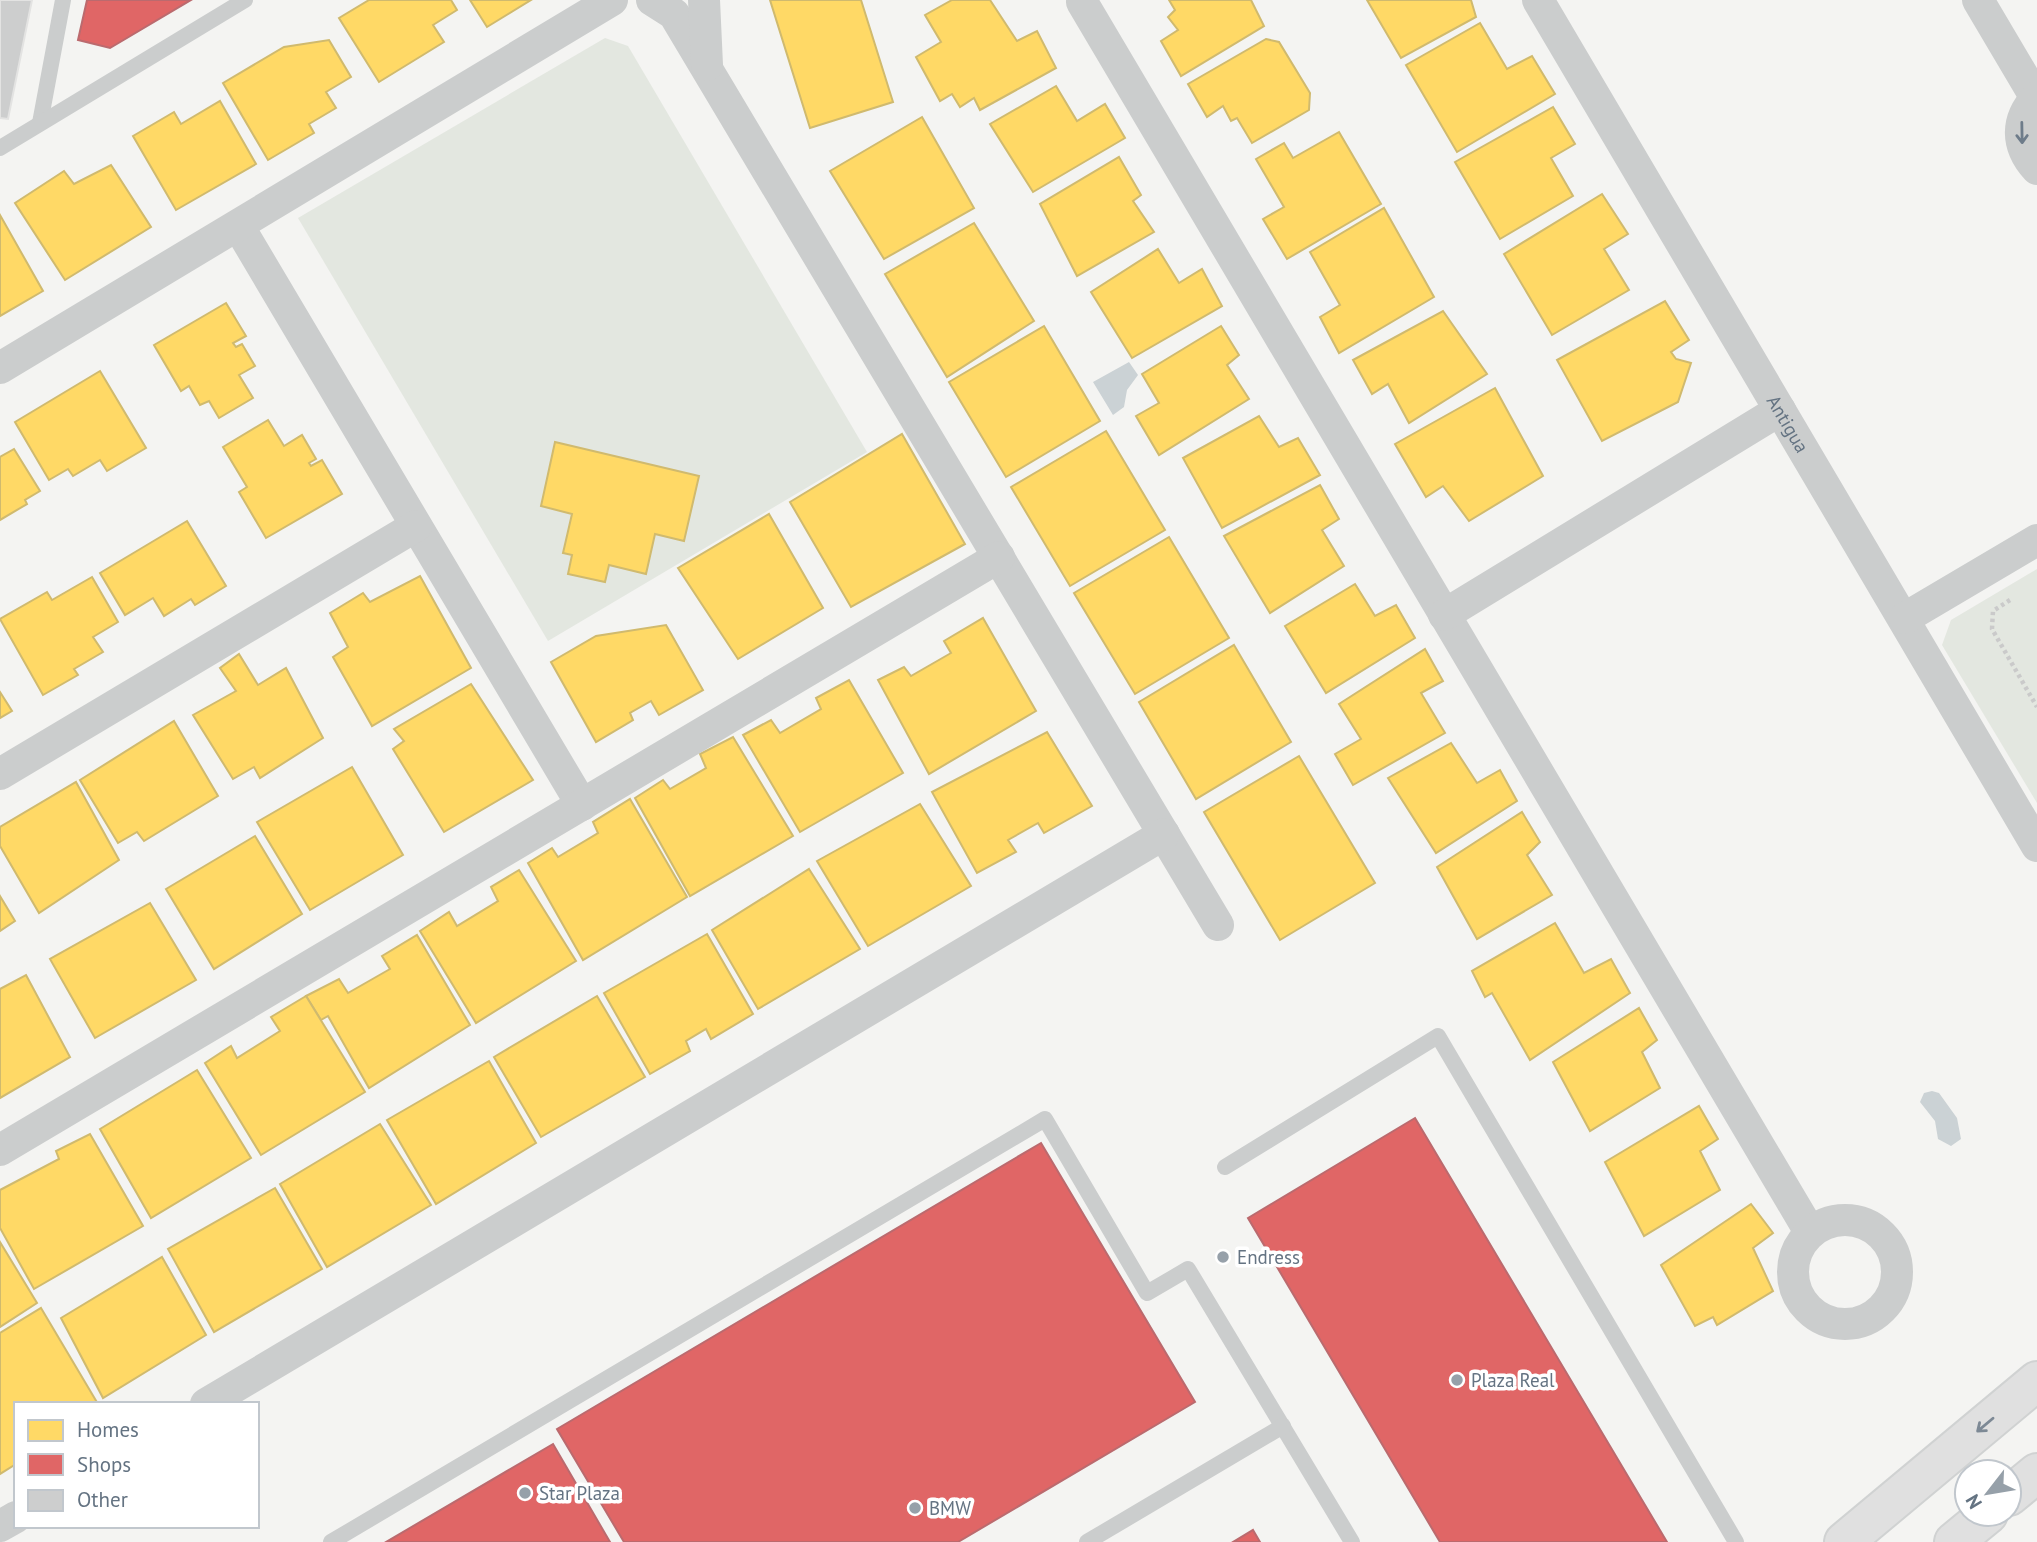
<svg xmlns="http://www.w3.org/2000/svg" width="2037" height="1542" font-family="'PT Sans',sans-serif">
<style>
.green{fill:#e3e7e0}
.water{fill:#cbd2d5}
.homes{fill:#ffd966;stroke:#d0ba6e;stroke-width:2}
.shops{fill:#e06666;stroke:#bb6a6e;stroke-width:2}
.building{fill:#cdcece;stroke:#e3e3e2;stroke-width:2}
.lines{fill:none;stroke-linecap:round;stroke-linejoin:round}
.secondary-casing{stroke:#d0d2d2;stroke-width:42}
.path{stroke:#cacaca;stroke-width:4.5;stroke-dasharray:3.5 3.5;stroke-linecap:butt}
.service{stroke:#cbcdcd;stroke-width:16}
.minor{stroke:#cbcdcd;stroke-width:32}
.secondary{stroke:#e0e0e0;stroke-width:38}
.oneway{stroke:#6e7c8a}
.oneway2{stroke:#7d8995}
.poi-dot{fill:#96a0a9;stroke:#fff;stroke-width:2.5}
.labels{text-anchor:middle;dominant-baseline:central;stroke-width:7;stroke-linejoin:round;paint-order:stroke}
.street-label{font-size:19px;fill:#647382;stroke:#fff}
.poi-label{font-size:19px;fill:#647382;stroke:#fff;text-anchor:start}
</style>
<rect width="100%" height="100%" fill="#f4f4f2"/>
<g class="green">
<polygon points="605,38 628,46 867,452 548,641 298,218"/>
<polygon points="2037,569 2037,803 1942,645 1951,620"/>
</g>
<g class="water">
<polygon points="1129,362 1138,375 1127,390 1124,407 1113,415 1093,382"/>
<polygon points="1932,1091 1939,1093 1957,1118 1961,1139 1951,1146 1938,1139 1935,1121 1920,1102 1924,1093"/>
</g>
<g class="homes">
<polygon points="369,0 451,0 457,10 433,25 444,42 379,82 339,18"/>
<polygon points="470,0 531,0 487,27"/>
<polygon points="770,0 861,0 893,102 810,128"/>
<polygon points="952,0 990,0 1017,41 1037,31 1056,68 980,110 974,98 960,107 952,94 940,101 916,57 941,42 925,15"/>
<polygon points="1169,0 1251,0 1264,26 1181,76 1161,41 1178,30 1168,17 1175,10"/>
<polygon points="1367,0 1471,0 1476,17 1401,58"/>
<polygon points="1480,23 1507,69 1532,56 1555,94 1457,152 1406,65"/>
<polygon points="1266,39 1279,42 1310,93 1309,110 1252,143 1237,118 1231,121 1223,106 1207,117 1188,84"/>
<polygon points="329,40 351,77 326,92 336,108 309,124 314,133 268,160 223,83 284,47"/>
<polygon points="1056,86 1077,121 1105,104 1125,138 1033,192 990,124"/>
<polygon points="220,101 256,164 176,210 133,136 174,112 181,124"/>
<polygon points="1553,107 1575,144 1551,158 1573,196 1500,239 1455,162"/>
<polygon points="922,117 974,208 884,259 830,171"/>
<polygon points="1339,132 1381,204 1287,259 1263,219 1284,207 1256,159 1284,143 1293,158"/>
<polygon points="1119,157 1141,195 1133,201 1154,232 1077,276 1040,204"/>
<polygon points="111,165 151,227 65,280 15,203 64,171 74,184"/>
<polygon points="1602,194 1628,234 1604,249 1629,290 1552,335 1504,254"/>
<polygon points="1384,208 1434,297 1339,353 1320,317 1340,305 1310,252"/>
<polygon points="0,215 43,291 0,316"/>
<polygon points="974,223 1034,321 947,377 885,274"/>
<polygon points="1158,249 1179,283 1202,269 1222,306 1132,358 1091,292"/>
<polygon points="1665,301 1689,340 1671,352 1676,359 1691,363 1678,402 1602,441 1557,360"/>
<polygon points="226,303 246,336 233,343 236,347 242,344 255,366 239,375 253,398 219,418 209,401 200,405 189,386 181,391 154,345"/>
<polygon points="1443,311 1487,374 1409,423 1388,384 1372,394 1353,360"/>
<polygon points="1044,326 1100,421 1006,477 949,382"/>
<polygon points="1221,326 1239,355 1227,365 1249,399 1159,455 1136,416 1159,403 1142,374"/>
<polygon points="100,371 146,448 107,471 100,460 73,476 68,469 49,480 15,422"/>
<polygon points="1495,388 1543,476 1469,521 1443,486 1426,497 1395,444"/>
<polygon points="1259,416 1279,447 1298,438 1320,475 1222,528 1183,458"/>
<polygon points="268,420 284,446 302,435 316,459 309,463 311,466 322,460 342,494 266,538 239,492 247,487 223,447"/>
<polygon points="1106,431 1165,530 1070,586 1011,487"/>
<polygon points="902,434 965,544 851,607 790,502"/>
<polygon points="555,442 699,476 684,541 655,534 646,574 609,565 605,582 568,574 572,555 563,553 572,514 541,506"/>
<polygon points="14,449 40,491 25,500 27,504 0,520 0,457"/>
<polygon points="1320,485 1339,519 1322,530 1344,566 1270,613 1224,536"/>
<polygon points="769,514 823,608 738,659 678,568"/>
<polygon points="187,521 226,586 195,605 191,599 164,616 153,598 125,615 100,573"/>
<polygon points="1169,537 1229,638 1135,694 1074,593"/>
<polygon points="420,576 471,668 372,726 333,657 348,647 330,613 363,593 370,602"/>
<polygon points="92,577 118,622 93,637 103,652 74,669 78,675 43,695 0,619 47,592 52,600"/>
<polygon points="1355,584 1375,616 1396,605 1415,638 1326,693 1285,626"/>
<polygon points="983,618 1036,711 929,774 878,680 904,667 911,676 951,653 944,641"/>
<polygon points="666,625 703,690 659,715 651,701 630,713 633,720 596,742 551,662 596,636"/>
<polygon points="1234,645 1291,742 1196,799 1139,702"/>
<polygon points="1425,649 1443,681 1421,693 1445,733 1353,785 1335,754 1361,739 1339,704"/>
<polygon points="239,654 258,685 286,668 323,738 260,778 254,767 233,779 193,715 236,691 220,668"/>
<polygon points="849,680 903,773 800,832 743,735 771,720 780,733 821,709 816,698"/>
<polygon points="471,684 533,780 444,832 393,749 404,741 394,729"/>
<polygon points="0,692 12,711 0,718"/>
<polygon points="174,721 218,796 144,841 137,832 118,843 80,780"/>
<polygon points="1047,732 1092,806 1044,833 1038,823 1008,840 1016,852 977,873 932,792"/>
<polygon points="733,737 793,836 690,896 635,798 663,780 670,789 706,768 700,754"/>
<polygon points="1451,743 1477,783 1500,770 1517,801 1436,853 1388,778"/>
<polygon points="1299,756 1375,883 1280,940 1204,812"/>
<polygon points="352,767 403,855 310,910 257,822"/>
<polygon points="76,782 119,860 39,913 0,846 0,827"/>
<polygon points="630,799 687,897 583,960 528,863 552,848 558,857 598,833 593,822"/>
<polygon points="920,804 971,886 868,946 817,861"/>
<polygon points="1522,812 1540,842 1527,855 1552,895 1477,939 1437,867"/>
<polygon points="255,836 302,914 214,969 166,889"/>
<polygon points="809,869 860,949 758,1009 712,930"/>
<polygon points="519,870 576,961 476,1023 420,931 449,912 457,926 498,901 491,887"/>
<polygon points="0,896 15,921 0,931"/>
<polygon points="150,903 196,980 95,1038 50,959"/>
<polygon points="1555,923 1584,973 1611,959 1630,993 1530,1060 1492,993 1485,997 1472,971"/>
<polygon points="707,934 753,1014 711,1039 706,1029 686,1041 690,1051 650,1074 604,993"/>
<polygon points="417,935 470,1025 369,1088 328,1016 321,1020 306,996 339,979 348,993 390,969 382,956"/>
<polygon points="26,975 70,1057 0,1098 0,989"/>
<polygon points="306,996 365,1092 261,1155 205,1063 231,1046 237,1058 280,1031 271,1017"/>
<polygon points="597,996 645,1077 541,1137 494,1057"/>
<polygon points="1639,1008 1657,1040 1642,1052 1660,1088 1590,1131 1553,1062"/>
<polygon points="489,1061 536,1143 436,1204 387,1120"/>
<polygon points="197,1070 251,1158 151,1218 100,1129"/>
<polygon points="1699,1106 1718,1139 1700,1151 1720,1190 1644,1236 1605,1162"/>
<polygon points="380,1124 431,1205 327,1267 280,1184"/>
<polygon points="90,1134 143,1226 34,1289 0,1228 0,1190 59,1159 56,1151"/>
<polygon points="275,1188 322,1269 214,1332 168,1249"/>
<polygon points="1751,1204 1773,1233 1753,1248 1773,1291 1717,1325 1713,1317 1695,1326 1661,1265"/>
<polygon points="0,1242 37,1303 0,1327"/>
<polygon points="162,1257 206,1335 103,1398 61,1318"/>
<polygon points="41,1308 98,1404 16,1404 16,1464 0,1474 0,1333"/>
</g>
<g class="shops">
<polygon points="87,0 191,0 110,48 78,40"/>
<polygon points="1415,1118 1667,1542 1440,1542 1248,1218"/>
<polygon points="1041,1143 1195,1402 958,1542 624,1542 557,1429"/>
<polygon points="553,1444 610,1542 386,1542"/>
<polygon points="1253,1530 1260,1542 1233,1542"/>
</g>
<polygon class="building" points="0,0 32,0 8,119 0,118"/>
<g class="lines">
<defs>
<g id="secondary">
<polyline points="2009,1496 2037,1473"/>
<polyline points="1844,1542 2037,1381"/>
<polyline points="1954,1542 1988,1514"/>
</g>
</defs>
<use href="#secondary" class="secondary-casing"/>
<polyline class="path" points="2010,600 1993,611 1992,629 2037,707"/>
<g class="service">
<polyline points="40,123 63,0"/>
<polyline points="0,148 245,0"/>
<polyline points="1225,1167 1438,1036 1736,1542"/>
<polyline points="331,1542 1045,1119 1147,1293 1188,1269 1352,1542"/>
<polyline points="1087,1542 1283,1426"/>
</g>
<g class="minor">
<polyline points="652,0 674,14 1218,925"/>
<polyline points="704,0 707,65"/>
<path id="s1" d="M1538,0L2037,846"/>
<polyline points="1978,0 2036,98"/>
<polyline points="1082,2 1810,1232"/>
<path d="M2037,97C2015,120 2016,146 2037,169"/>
<polyline points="239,227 582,805"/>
<polyline points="0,368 612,0"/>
<polyline points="1444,615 1780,410"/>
<polyline points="1905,618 2037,540"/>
<polyline points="0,774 416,526"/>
<polyline points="0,1150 999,557"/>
<circle cx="1845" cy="1272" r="52"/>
<polyline points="206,1404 1164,834"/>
<polyline points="0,1526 16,1517"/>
</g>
<use href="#secondary" class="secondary"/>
</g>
<defs><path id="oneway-shaft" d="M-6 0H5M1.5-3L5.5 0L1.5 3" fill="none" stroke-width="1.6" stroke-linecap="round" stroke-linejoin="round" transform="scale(1.75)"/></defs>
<use class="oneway" href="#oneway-shaft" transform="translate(2022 133) rotate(89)"/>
<use class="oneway2" href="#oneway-shaft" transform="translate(1985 1425) rotate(140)"/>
<g class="poi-dot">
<circle cx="1223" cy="1257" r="7"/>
<circle cx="1457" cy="1380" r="7"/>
<circle cx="525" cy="1493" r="7"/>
<circle cx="915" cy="1508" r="7"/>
</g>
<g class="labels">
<g class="street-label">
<text stroke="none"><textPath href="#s1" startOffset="492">Antigua</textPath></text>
</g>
<g class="poi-label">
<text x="1237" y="1257">Endress</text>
<text x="1471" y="1380">Plaza Real</text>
<text x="539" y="1493">Star Plaza</text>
<text x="929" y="1508">BMW</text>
</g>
</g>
<rect x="14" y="1402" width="245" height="126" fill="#ffffff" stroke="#c1c7cd" stroke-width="2"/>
<rect x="28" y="1420" width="35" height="21" fill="#ffd966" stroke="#c1c7cd" stroke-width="2"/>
<text x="77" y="1437" font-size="21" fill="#647382">Homes</text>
<rect x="28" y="1454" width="35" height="21" fill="#e06666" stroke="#c1c7cd" stroke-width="2"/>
<text x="77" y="1472" font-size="21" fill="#647382">Shops</text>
<rect x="28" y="1490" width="35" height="21" fill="#cdcece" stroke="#c1c7cd" stroke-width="2"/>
<text x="77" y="1507" font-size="21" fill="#647382">Other</text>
<g transform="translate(1988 1493) rotate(239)"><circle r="33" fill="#ffffff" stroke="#c1c7cd" stroke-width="2"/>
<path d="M0-5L12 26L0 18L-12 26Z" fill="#96a0a9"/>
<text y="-10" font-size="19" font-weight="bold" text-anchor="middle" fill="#647382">N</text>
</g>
</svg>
